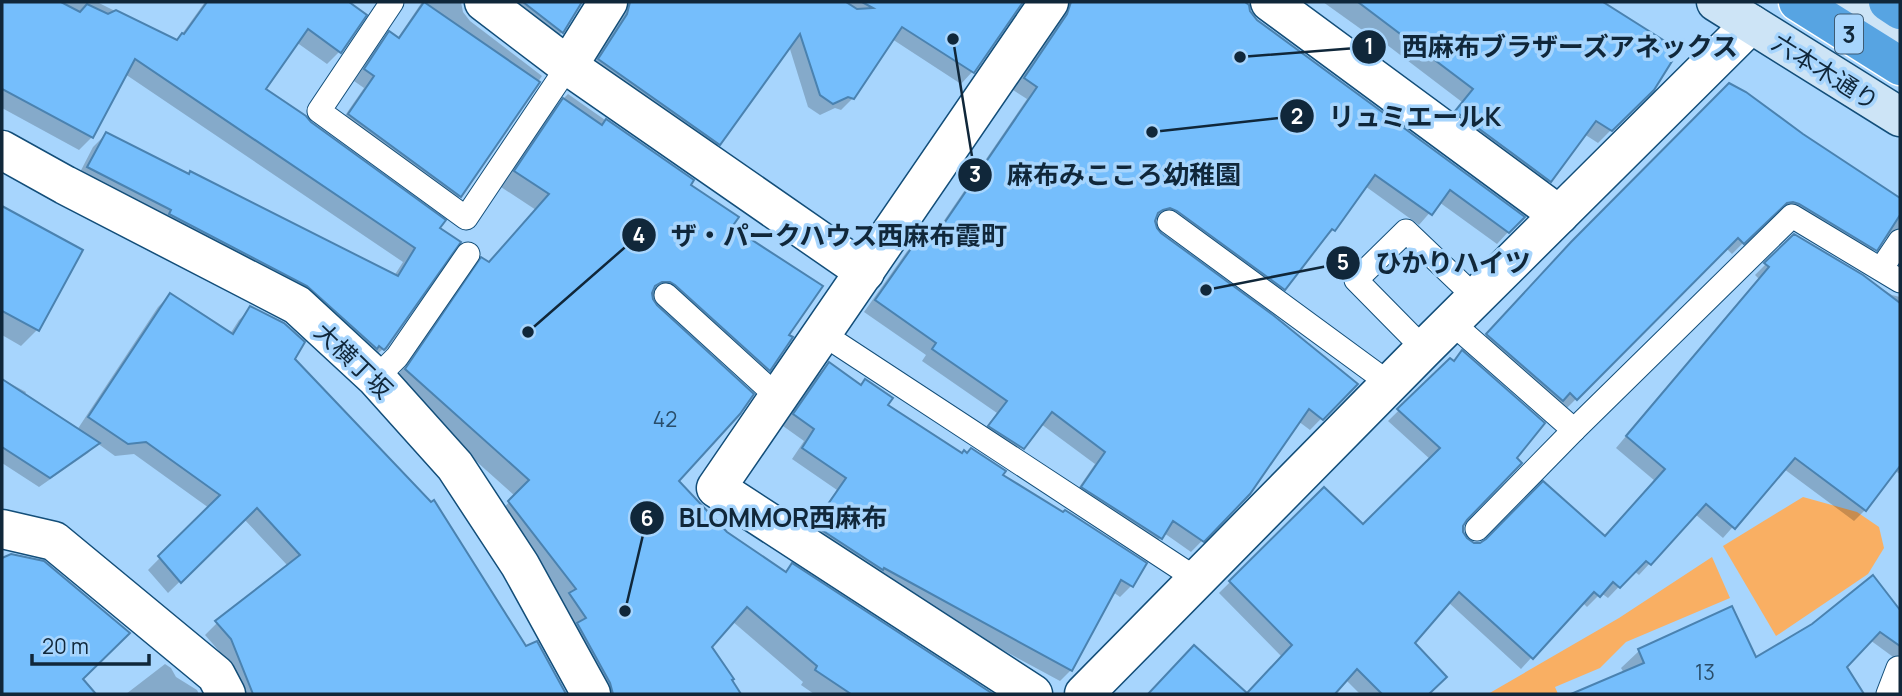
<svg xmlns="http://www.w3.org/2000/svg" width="1902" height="696" font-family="Manrope,'Noto Sans JP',sans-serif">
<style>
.green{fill:#f9af63}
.shadow{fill:#0003}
.building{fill:#75befc;stroke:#4a82b0;stroke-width:2}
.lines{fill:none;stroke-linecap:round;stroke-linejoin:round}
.service-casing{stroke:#134e79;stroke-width:25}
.minor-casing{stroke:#134e79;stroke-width:41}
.secondary-casing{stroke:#134e79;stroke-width:41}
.motorway-casing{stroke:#fff;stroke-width:41}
.service{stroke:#fff;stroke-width:23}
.minor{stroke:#fff;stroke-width:38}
.secondary{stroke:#cde4f6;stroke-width:38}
.motorway{stroke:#57a4e2;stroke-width:38}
.labels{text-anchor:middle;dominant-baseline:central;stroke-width:7;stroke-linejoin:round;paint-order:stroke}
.number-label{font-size:21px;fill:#294d6a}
.shield{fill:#a7d5fd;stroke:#3d5b74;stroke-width:2}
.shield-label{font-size:23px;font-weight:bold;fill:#10273a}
.street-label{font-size:24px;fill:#10273a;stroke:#a7d5fd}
.leader{fill:none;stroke:#10273a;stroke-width:2.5}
.callout-dot{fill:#10273a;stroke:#a7d5fd;stroke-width:2.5}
.mark-label{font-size:21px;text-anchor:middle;font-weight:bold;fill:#fff}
.callout-label{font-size:26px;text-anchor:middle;font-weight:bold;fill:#10273a;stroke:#a7d5fd;stroke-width:7;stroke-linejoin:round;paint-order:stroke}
</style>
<rect width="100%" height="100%" fill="#a7d5fd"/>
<g class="green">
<polygon points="1803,497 1857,512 1879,527 1884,548 1868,574 1776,636 1723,546"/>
<polygon points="1712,557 1730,598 1626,642 1600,668 1555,687 1558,694 1488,694 1619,618"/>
</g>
<g class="shadow">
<polygon points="2,2 97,2 175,41 182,34 205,2 346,2 364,15 340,51 327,64 296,42 263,89 443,221 385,347 370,361 76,180 93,147 106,134 394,276 403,262 125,74 92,137 79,150 2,108"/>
<polygon points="422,2 461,2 463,12 470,21 542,76 460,196 449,208 337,127 364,88 354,81 378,45 390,33 397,39"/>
<polygon points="493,2 580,2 561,33 549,44"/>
<polygon points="614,2 1021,2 972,72 961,84 892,39 853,98 841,110 835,108 820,115 808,107 789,46 719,144 707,155 587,72 616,27 619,16"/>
<polygon points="1056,2 1237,2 1239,4 1242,2 1247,6 1249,12 1256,21 1522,217 1497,244 1439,202 1419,225 1365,186 1333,230 1273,300 1165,222 1157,219 1153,220 1155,229 1355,384 1310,430 1298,421 1249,493 1191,552 1164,533 1149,550 1071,499 1095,464 1041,424 1011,459 978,438 997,413 922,361 926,355 864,312 910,247 922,236 930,241 1027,99 1013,90 1056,27 1060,16"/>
<polygon points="1323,2 1599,2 1676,51 1652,89 1598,143 1584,134 1550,181 1537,193 1444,125 1462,102 1374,35 1372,37"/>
<polygon points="568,94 692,181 688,185 730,228 787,336 768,370 754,384 660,299 651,296 677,481 726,533 785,573 792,566 990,694 814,694 801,685 803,682 732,621 710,646 739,694 595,694 494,518 515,496 391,385 467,274 482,259 488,263 536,210 501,187 553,109"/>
<polygon points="1802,136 1900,200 1900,244 1890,237 1884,239 1864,261 1781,212 1769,217 1732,254 1726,248 1565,410 1476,346 1560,256"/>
<polygon points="2,208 80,251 37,330 21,346 2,335"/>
<polygon points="1794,236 1892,295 1900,297 1900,474 1895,471 1865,510 1854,521 1784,469 1723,538 1695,514 1639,575 1634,571 1608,598 1601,593 1587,607 1582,602 1521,669 1448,602 1412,643 1445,677 1427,694 1360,694 1346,680 1333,694 1248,694 1282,657 1219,593 1324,489 1363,527 1431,460 1388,421 1450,360 1462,533 1465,540 1474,544 1604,538 1655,481 1616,448 1759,279 1755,275"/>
<polygon points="170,295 230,334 239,320 251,308 526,648 536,643 565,694 236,694 219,651 205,635 217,623 288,566 244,519 168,593 148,570 209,508 134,454 115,456 97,443 88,453 39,487 2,463 2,381 4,380 26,392 24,396 77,430 158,307"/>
<polygon points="829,364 886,405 961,455 1000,476 1131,586 1120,597 1113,592 1071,670 1060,681 872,579 807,532 837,490 792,459 804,441 783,426 818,375"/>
<polygon points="11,555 80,679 94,694 2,694 2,560"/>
<polygon points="1872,577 1900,613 1900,662 1870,640"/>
<polygon points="1731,608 1755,659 1817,623 1862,694 1575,694 1624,673 1621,668 1639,651"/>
<polygon points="165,664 171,668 176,677 197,690 199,694 126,694"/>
</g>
<g class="building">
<polygon points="2,2 61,2 80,12 87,4 108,14 116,10 177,40 182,33 184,34 207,2 349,2 367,15 341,53 308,29 266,89 306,116 311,122 446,220 440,228 461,242 386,348 384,350 379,346 377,349 307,286 169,214 171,210 87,167 106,132 189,174 190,171 398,276 415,248 135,59 93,138 2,89"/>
<polygon points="424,2 540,82 461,197 348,114 374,76 364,69 389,31 399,38"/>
<polygon points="523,2 582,2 563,33"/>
<polygon points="630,2 846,2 857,9 873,8 862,2 1023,2 974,73 902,27 854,99 848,97 833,104 820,95 800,34 720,145 598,59 627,14"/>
<polygon points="1071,2 1245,2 1249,5 1250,11 1257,20 1525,217 1509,233 1450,190 1432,215 1375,175 1335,231 1332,229 1285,290 1177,211 1170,208 1163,210 1158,213 1155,221 1157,228 1161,233 1273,315 1358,384 1323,420 1309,409 1250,494 1204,542 1173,521 1162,539 1081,487 1105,452 1052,412 1024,449 988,426 1007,401 932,349 936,343 875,300 922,233 932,241 1037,87 1024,78 1067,14"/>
<polygon points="1358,2 1603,2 1679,50 1654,90 1612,131 1596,121 1551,182 1455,111 1473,89"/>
<polygon points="1729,83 1746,92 1803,134 1900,198 1900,215 1877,251 1799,204 1793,202 1787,203 1744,244 1738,238 1577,400 1570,393 1563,401 1486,334 1571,242"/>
<polygon points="563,98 602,125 606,119 694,180 691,185 739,217 732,227 823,286 789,335 793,337 770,371 675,285 670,282 662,282 655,286 652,293 653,299 657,305 754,394 740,414 679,481 727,532 786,572 792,563 993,694 851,694 815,670 817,666 747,607 712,647 734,679 732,680 741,694 613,694 610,683 577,623 586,618 569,593 576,589 508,501 529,480 405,369 481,257 489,262 549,194 514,171"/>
<polygon points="2,206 83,250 39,331 2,311"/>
<polygon points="1794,234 1863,275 1900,303 1900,466 1866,511 1795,458 1735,529 1706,504 1651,565 1646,561 1620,588 1613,582 1600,597 1594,592 1533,659 1459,592 1415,643 1447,677 1429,694 1382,694 1357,669 1335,694 1148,694 1194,645 1247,693 1292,645 1229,581 1324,487 1363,524 1440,448 1397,409 1450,358 1454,361 1462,350 1545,423 1517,458 1522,463 1467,520 1463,526 1463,532 1467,538 1474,543 1480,543 1486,539 1543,481 1605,536 1665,469 1626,436 1769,267 1764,263"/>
<polygon points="170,293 233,334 250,306 284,323 305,342 295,359 431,502 434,500 526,646 537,641 566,694 253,694 231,639 215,621 300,555 257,508 181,583 158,556 220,495 146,442 128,444 88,417"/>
<polygon points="829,362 861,385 865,379 893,398 888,405 962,453 964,450 967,453 971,448 1006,471 1003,475 1063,512 1065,510 1147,563 1133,587 1121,580 1072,671 884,568 883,570 817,527 820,523 817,520 846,478 802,448 814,429 793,414"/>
<polygon points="2,379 100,443 50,478 2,447"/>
<polygon points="11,554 44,561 130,633 83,679 96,694 2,694 2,558"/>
<polygon points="1873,575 1900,610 1900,646 1880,632 1847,667 1864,694 1571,694 1644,663 1638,649 1732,606 1756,657 1812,624"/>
</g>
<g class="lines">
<defs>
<g id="service">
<polyline points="392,2 319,111 466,218 568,66"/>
<polyline points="1169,222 1390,384"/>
<polyline points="1881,269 1900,241"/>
<polyline points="666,295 779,398"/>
<polyline points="1451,322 1574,430"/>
<polyline points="823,334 1198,580"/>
<polyline points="1424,349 1356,280 1406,231 1475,297"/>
<polyline points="376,378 397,357 468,254"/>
<polyline points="1477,529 1574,430 1792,216 1900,281"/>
<polyline points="1888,694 1898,668"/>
</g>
<g id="minor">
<polyline points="484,2 568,66 865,272"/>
<polyline points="1270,2 1559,215"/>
<polyline points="568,66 608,2"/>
<polyline points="2,150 65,185 297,305 376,378 455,466 520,565 591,694"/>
<polyline points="2,529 54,541 216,675 226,694"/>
<polyline points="1033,694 716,488 1049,2"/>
<polyline points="1084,694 1424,349 1751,24"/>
</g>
<g id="secondary">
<polyline points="1716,2 1900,117"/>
<polyline points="1841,2 1900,38"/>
</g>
<g id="motorway">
<polyline points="1798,2 1900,66"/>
<polyline points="1888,2 1900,10"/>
</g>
</defs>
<use href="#service" class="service-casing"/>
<use href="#minor" class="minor-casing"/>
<use href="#secondary" class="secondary-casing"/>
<use href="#motorway" class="motorway-casing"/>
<use href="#service" class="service"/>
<use href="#minor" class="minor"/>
<use href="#secondary" class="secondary"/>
<use href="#motorway" class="motorway"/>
</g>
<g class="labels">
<g class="number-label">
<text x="665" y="419">42</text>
<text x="1705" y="672">13</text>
</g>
<rect class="shield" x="1835" y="14.5" width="28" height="39" rx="5"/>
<g class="shield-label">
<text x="1849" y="34">3</text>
</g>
<g class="street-label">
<text transform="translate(1826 71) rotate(32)">六本木通り</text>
<text transform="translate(354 360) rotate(44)">大横丁坂</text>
</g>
</g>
<path class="leader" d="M1240 57L1369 47M1152 132L1297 116M953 39L975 175M528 332L639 235M1206 290L1343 263M625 611L647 518"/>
<g class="callout-dot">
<circle cx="1240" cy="57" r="7"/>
<circle cx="1152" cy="132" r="7"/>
<circle cx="953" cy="39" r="7"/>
<circle cx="528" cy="332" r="7"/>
<circle cx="1206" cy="290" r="7"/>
<circle cx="625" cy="611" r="7"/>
<circle cx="1369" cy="47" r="18"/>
<circle cx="1297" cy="116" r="18"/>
<circle cx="975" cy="175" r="18"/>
<circle cx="639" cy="235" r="18"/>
<circle cx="1343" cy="263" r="18"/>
<circle cx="647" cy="518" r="18"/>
</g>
<g class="mark-label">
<text x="1369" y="54">1</text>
<text x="1297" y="124">2</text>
<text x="975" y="182">3</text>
<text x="639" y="243">4</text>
<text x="1343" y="270">5</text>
<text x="647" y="526">6</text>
</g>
<g class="callout-label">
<text x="1570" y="56">西麻布ブラザーズアネックス</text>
<text x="1415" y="126">リュミエールK</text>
<text x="1124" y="184">麻布みこころ幼稚園</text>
<text x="839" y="245">ザ・パークハウス西麻布霞町</text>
<text x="1453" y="272">ひかりハイツ</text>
<text x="783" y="527">BLOMMOR西麻布</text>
</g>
<rect width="1902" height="696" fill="none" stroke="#10273a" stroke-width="7"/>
<path d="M32 654v10h117v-10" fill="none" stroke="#10273a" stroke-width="3.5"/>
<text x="42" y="654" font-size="21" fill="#10273a" stroke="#a7d5fd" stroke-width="5" paint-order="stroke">20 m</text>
</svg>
